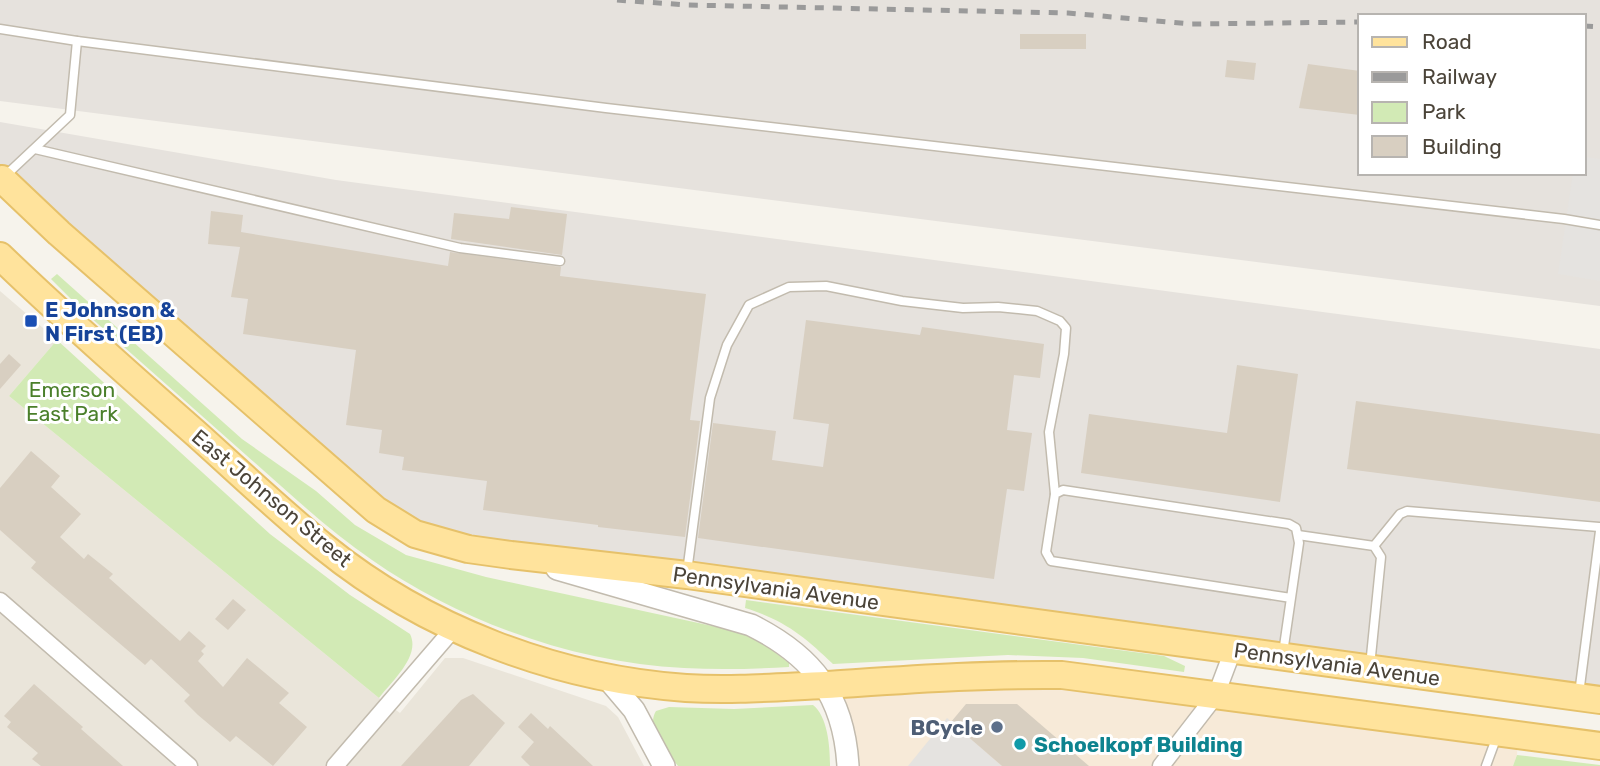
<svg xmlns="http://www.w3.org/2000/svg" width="1600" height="766" font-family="Rubik,sans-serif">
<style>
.residential{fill:#eae5da}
.commercial{fill:#f7ead8}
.industrial{fill:#e6e2dd;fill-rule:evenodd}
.green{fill:#d2eab5}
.parking{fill:#e5e3e0}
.building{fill:#d8cfc1}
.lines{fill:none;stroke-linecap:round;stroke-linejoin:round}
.service-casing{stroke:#c2bbae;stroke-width:11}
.minor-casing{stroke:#c2bbae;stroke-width:19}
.tertiary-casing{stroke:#c2bbae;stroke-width:24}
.primary-casing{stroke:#e6c16a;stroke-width:30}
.service{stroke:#fff;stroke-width:8}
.minor{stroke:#fff;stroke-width:16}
.tertiary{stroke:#fff;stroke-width:21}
.primary{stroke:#ffe39c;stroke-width:26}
.rail{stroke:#9a9a9a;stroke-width:5;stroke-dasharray:9 9;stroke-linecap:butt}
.transit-dot{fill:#1a4fb4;stroke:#fff;stroke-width:2.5}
.service-dot{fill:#5c6f8a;stroke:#fff;stroke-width:2.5}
.culture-dot{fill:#0f9aa8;stroke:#fff;stroke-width:2.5}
.labels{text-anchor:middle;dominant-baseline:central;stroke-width:6;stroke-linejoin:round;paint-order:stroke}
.transit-label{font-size:21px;font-weight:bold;fill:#164399;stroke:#fff;text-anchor:start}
.park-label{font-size:21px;fill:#4a7f2a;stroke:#fff}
.street-label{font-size:21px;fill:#4b4439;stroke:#fff}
.service-label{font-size:21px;font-weight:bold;fill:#4e5e75;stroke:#fff;text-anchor:end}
.culture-label{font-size:21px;font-weight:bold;fill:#0d838f;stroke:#fff;text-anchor:start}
</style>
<rect width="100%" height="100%" fill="#f6f3ec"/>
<polygon class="residential" points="0,291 57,340 9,396 379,698 400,713 445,658 463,658 606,706 618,717 644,766 0,766"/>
<polygon class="commercial" points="1007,675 1518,735 1517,755 1513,766 848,766 823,685"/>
<g class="industrial">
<path d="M0,0H1600V306L0,101ZM1360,16H1584V173H1360Z"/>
<polygon points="0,122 336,180 1600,349 1600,700 415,534 0,177"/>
</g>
<g class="green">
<path d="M57,274L242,439L316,491L355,525L406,555L486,577L740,632L763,643L789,663V667C754,669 719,670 684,668C575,663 461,622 372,560C327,529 287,491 246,455C191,406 135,357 80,308L51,279Z"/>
<path d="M57,340L270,534L350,595L410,634C421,656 392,681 379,698L9,396Z"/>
<path d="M746,600L1164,656L1185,666L1184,672L1083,658L1008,655L833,664C804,636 784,620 745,608Z"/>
<path d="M813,705C828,717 830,747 830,766H678C667,752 645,729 656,711L669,707L734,709Z"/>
<polygon points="1517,755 1600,765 1600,766 1513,766"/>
</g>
<g class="parking">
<polygon points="1584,157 1600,159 1600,281 1558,274 1573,173 1584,173"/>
<polygon points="947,718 1002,766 908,766"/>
</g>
<g class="building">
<rect x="1020" y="34" width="66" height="15"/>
<polygon points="1227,60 1256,63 1254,80 1225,77"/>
<polygon points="1308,64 1360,71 1360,115 1299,108"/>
<polygon points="511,207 567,214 562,255 451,239 454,213 509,219"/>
<polygon points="211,211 243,215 241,232 448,266 450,252 561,267 560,276 706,294 690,420 700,421 685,537 598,527 598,525 483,510 487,481 402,470 404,457 379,453 382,430 346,425 356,350 243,334 248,299 231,297 240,247 208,244"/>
<polygon points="806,320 920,335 922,327 1044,344 1040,378 1014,375 1007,430 1032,433 1024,491 1007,489 994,579 698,538 713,423 776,431 772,460 823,467 829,424 793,419"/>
<polygon points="9,354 21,365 0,389 0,364"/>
<polygon points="1237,365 1298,374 1280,502 1081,473 1089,414 1227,433"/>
<polygon points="1356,401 1600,434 1600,502 1347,469"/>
<polygon points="31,451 60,476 51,487 81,514 60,537 84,559 88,554 113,574 109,578 180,641 189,631 206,646 201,651 204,654 198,661 223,687 247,658 289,693 279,703 307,727 273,766 236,736 230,742 198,715 184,701 190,695 151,659 145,665 46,581 31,568 36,562 0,530 0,488"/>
<polygon points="233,599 246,610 228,630 215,619"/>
<polygon points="34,684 83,727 81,729 123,766 41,766 32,759 38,753 7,727 11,722 4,716"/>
<polygon points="473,694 505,723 469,766 401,766 461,700"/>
<polygon points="966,704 1017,704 1089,766 1002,766 951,722"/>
<polygon points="531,713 548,729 550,726 593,766 530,766 521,757 534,742 518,727"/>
</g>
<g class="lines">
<defs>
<g id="service">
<polyline points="0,29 77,41 606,108 1564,219 1600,225"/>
<polyline points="35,149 460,248 560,261"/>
<polyline points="4,177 70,115 77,41"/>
<polyline points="1298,535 1374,546 1381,557 1370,666"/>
<polyline points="1374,546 1400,514 1407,511 1599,527 1600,530"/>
<polyline points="687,572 710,398 727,345 749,305 789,287 826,286 902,301 963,308 998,307 1037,311 1060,321 1066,328 1064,354 1049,432 1055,494"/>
<polyline points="1283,653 1299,543 1296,528 1289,524 1063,490 1055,494 1046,552 1051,561 1291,598"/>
<polyline points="1579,694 1600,531"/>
<polyline points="1486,766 1497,736"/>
</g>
<g id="minor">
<polyline points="0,601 189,766"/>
<polyline points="335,766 454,628"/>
<polyline points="1161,766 1216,695 1233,650"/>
</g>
<g id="tertiary">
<path d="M557,569L751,625C813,656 844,696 848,766"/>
<polyline points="606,677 634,710 664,766"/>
</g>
<g id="primary">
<polyline points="2,179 59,233 376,510 415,534 468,549 511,555 687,575 1600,700"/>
<path d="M0,256C65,319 134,379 202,439C242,475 282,513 324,547C425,629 557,679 686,688C733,691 779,687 826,685C904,680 983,674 1062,675L1600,746"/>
</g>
</defs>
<use href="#service" class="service-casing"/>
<use href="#minor" class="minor-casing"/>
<use href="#tertiary" class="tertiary-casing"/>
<use href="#primary" class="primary-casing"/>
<use href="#service" class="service"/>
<use href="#minor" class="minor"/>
<use href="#tertiary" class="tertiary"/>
<use href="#primary" class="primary"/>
<g class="rail">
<polyline points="617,0 687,5 1068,13 1191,24 1360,22"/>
<polyline points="1584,26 1600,27"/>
</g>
</g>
<rect class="transit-dot" x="24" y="314" width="14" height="14" rx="3.5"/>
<circle class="service-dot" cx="997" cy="727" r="7"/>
<circle class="culture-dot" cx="1020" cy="744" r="7"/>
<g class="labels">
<g class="transit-label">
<text x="45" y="309">E Johnson &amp;<tspan x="45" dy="24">N First (EB)</tspan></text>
</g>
<g class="park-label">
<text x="72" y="389">Emerson<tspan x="72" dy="24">East Park</tspan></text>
</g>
<g class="street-label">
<text transform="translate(272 498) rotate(40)">East Johnson Street</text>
<text transform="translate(776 588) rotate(8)">Pennsylvania Avenue</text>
<text transform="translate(1337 664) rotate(8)">Pennsylvania Avenue</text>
</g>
<g class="service-label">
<text x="983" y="727">BCycle</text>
</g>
<g class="culture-label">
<text x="1034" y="744">Schoelkopf Building</text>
</g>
</g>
<rect x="1358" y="14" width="228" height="161" fill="#ffffff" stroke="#b7b4b0" stroke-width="2"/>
<rect x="1372" y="37" width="35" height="10" fill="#ffe39c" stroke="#b7b4b0" stroke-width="2"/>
<text x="1422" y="49" font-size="21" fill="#4b4439">Road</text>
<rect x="1372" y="72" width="35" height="10" fill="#9a9a9a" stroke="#b7b4b0" stroke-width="2"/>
<text x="1422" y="84" font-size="21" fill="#4b4439">Railway</text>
<rect x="1372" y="102" width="35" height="21" fill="#d2eab5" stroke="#b7b4b0" stroke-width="2"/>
<text x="1422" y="119" font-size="21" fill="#4b4439">Park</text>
<rect x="1372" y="136" width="35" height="21" fill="#d8cfc1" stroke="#b7b4b0" stroke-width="2"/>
<text x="1422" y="154" font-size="21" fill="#4b4439">Building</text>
</svg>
